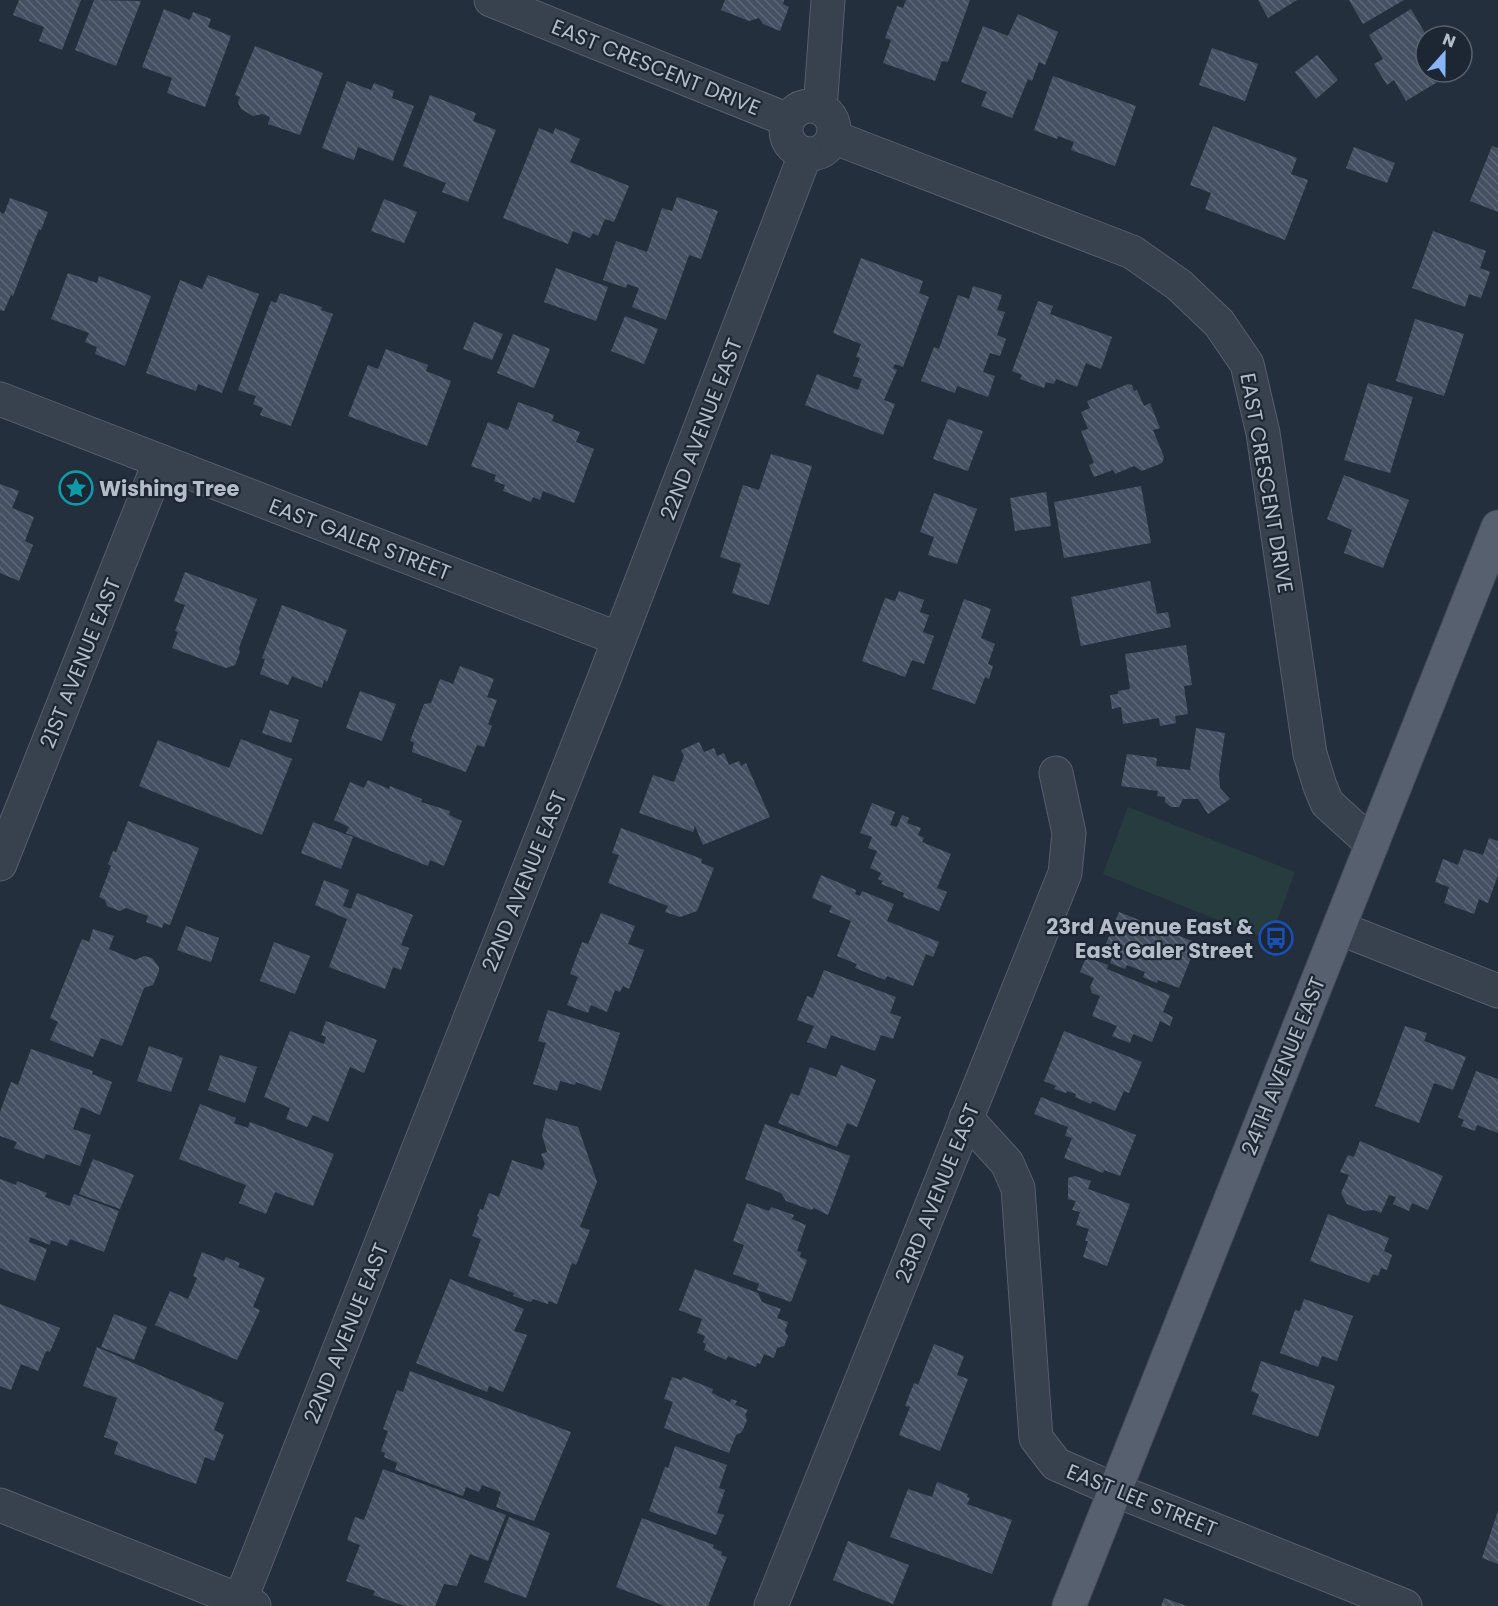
<svg xmlns="http://www.w3.org/2000/svg" width="1498" height="1606" font-family="Poppins,sans-serif">
<style>
.garden{fill:#263c3f}
.building{fill:url(#building-back-hatch)}
.lines{fill:none;stroke-linecap:round;stroke-linejoin:round}
.minor-casing{stroke:#565f6c;stroke-width:35}
.major-casing{stroke:#414a57;stroke-width:35}
.minor{stroke:#38414e;stroke-width:33}
.major{stroke:#56606e;stroke-width:33}
.labels{text-anchor:middle;dominant-baseline:central;stroke-width:4.5;stroke-linejoin:round;paint-order:stroke}
.street-label{font-size:21px;fill:#b4bcc9;stroke:#1d2633}
.poi-label{font-size:21px;font-weight:bold;fill:#b4bcc9;stroke:#1d2633;text-anchor:start}
</style>
<defs>
<pattern id="building-back-hatch" width="6" height="6" patternUnits="userSpaceOnUse" patternTransform="scale(1.5)"><rect width="6" height="6" fill="#455162"/><path d="M-1 5l2 2M0 0l6 6M5-1l2 2" fill="none" stroke="#5d6877"/></pattern>
</defs>
<rect width="100%" height="100%" fill="#242f3e"/>
<polygon class="garden" points="1128,807 1295,872 1275,926 1268,924 1263,938 1103,874"/>
<g class="building">
<polygon points="19,0 81,0 62,50 39,41 44,27 13,15"/>
<polygon points="94,0 141,1 116,66 75,50"/>
<polygon points="725,0 784,0 783,4 789,7 780,31 763,24 759,18 749,21 721,10"/>
<polygon points="906,0 970,0 948,62 942,61 935,81 883,63 891,40 885,38 897,6 903,8"/>
<polygon points="1258,0 1297,0 1268,18"/>
<polygon points="1349,0 1404,0 1363,24"/>
<polygon points="164,9 190,20 193,12 211,19 208,27 231,36 205,107 167,93 172,78 142,67"/>
<polygon points="1411,9 1426,35 1432,31 1435,36 1426,36 1426,72 1447,72 1449,75 1406,101 1394,80 1387,85 1374,64 1383,59 1369,35"/>
<polygon points="1018,14 1058,32 1045,65 1039,62 1032,81 1028,79 1012,118 981,106 987,92 961,82 983,26 1008,36"/>
<polygon points="255,46 323,73 300,135 268,124 270,117 262,114 253,116 241,109 238,102 240,97 235,95"/>
<polygon points="1212,48 1258,64 1245,101 1199,85"/>
<polygon points="1317,55 1338,80 1316,99 1295,72"/>
<polygon points="1053,76 1136,106 1115,166 1071,150 1074,142 1058,136 1057,139 1034,130"/>
<polygon points="347,81 371,90 374,83 394,91 392,98 414,106 393,161 358,147 354,160 322,148"/>
<polygon points="430,95 476,113 473,121 496,130 468,202 442,192 446,183 403,166"/>
<polygon points="1213,126 1297,158 1291,174 1308,180 1285,240 1205,209 1211,193 1190,185"/>
<polygon points="539,128 553,134 555,128 580,139 570,162 629,186 614,222 605,219 598,236 593,233 590,238 573,231 568,244 503,218"/>
<polygon points="1492,146 1498,148 1498,212 1470,201"/>
<polygon points="1354,147 1395,163 1387,183 1346,168"/>
<polygon points="677,197 718,211 701,259 689,255 666,320 632,307 639,288 627,284 626,288 603,280 616,241 647,252 662,208 672,211"/>
<polygon points="10,198 48,212 41,230 39,229 13,296 11,295 4,311 0,310 0,212 4,214"/>
<polygon points="384,199 417,212 404,243 371,231"/>
<polygon points="1433,231 1486,251 1480,268 1490,272 1481,298 1469,294 1465,307 1412,288"/>
<polygon points="861,258 923,281 919,293 929,297 903,367 895,364 893,368 897,370 884,400 895,404 883,435 805,405 817,374 858,390 862,379 853,376 860,358 856,357 861,344 833,333"/>
<polygon points="556,268 608,287 596,321 544,302"/>
<polygon points="68,273 97,283 99,276 151,296 125,366 95,354 97,347 85,342 89,333 51,319"/>
<polygon points="208,275 259,294 222,393 198,384 196,391 146,373 180,280 202,289"/>
<polygon points="973,286 1002,295 997,310 1005,312 997,335 1006,339 1000,356 990,353 983,372 995,376 988,397 957,386 955,393 921,381 934,347 939,349 958,295 969,299"/>
<polygon points="280,293 322,307 321,310 333,314 291,426 260,415 263,408 253,404 256,396 238,390 271,301 276,303"/>
<polygon points="1038,301 1053,306 1050,314 1112,337 1101,369 1086,363 1077,387 1056,379 1054,384 1046,382 1044,388 1020,379 1022,375 1012,371"/>
<polygon points="625,316 658,329 644,364 611,351"/>
<polygon points="1415,319 1464,334 1444,396 1396,381"/>
<polygon points="474,322 503,334 492,360 463,349"/>
<polygon points="513,334 550,349 534,388 497,373"/>
<polygon points="386,349 428,365 426,371 451,381 427,446 348,416 368,365 378,369"/>
<polygon points="1368,383 1413,397 1390,473 1344,460"/>
<polygon points="1128,384 1132,385 1134,391 1137,390 1144,406 1150,403 1160,428 1153,430 1164,457 1162,463 1142,471 1134,466 1115,474 1113,470 1094,477 1089,465 1094,463 1081,431 1088,429 1081,412 1090,408 1087,401"/>
<polygon points="518,402 554,415 552,421 580,432 576,442 594,449 574,503 543,491 540,500 533,497 531,502 503,491 505,485 494,481 496,475 471,466 488,422 508,430"/>
<polygon points="948,419 983,431 968,471 933,459"/>
<polygon points="771,454 812,466 769,605 732,593 741,564 720,557 743,485 759,490"/>
<polygon points="1344,475 1409,500 1383,568 1344,553 1352,530 1327,519"/>
<polygon points="0,484 19,491 12,508 34,517 25,541 33,545 19,581 0,573"/>
<polygon points="1141,486 1151,543 1064,558 1054,502"/>
<polygon points="1046,492 1051,526 1015,531 1010,498"/>
<polygon points="934,493 977,509 957,564 928,555 934,537 920,532"/>
<polygon points="185,572 257,599 239,648 240,652 235,665 226,668 172,648 178,632 175,631 185,605 174,601"/>
<polygon points="1150,581 1157,614 1168,612 1171,627 1081,646 1071,597"/>
<polygon points="899,591 924,600 920,612 929,615 923,632 934,636 924,664 912,660 905,677 862,661 885,598 895,601"/>
<polygon points="964,599 991,609 981,638 995,644 988,664 993,666 989,679 985,677 975,704 932,689"/>
<polygon points="282,605 347,630 327,682 324,680 322,688 292,676 288,685 260,674 265,659 262,658"/>
<polygon points="1186,645 1192,685 1184,686 1188,714 1175,716 1176,723 1160,726 1159,718 1123,724 1121,707 1112,709 1110,695 1118,694 1118,691 1130,689 1125,654"/>
<polygon points="460,666 494,679 487,697 497,700 488,724 492,726 484,747 477,745 466,772 412,752 414,742 410,741 424,704 431,703 440,679 453,684"/>
<polygon points="360,691 396,704 382,741 346,728"/>
<polygon points="270,710 299,720 291,743 262,733"/>
<polygon points="1196,728 1225,733 1219,774 1220,788 1230,799 1208,814 1198,799 1183,799 1179,807 1171,807 1165,802 1165,797 1157,796 1158,791 1121,786 1127,754 1157,758 1156,766 1190,770"/>
<polygon points="241,739 292,759 262,835 139,786 158,740 229,768"/>
<polygon points="699,742 704,752 714,748 717,756 724,753 729,765 739,761 741,766 746,763 770,817 703,845 695,826 693,832 639,813 653,775 674,782 684,756 681,750"/>
<polygon points="368,780 389,789 390,786 422,799 421,802 450,811 449,815 462,821 444,866 430,860 428,866 346,833 349,827 334,820 350,782 364,788"/>
<polygon points="872,803 895,812 890,825 897,827 902,815 909,818 907,823 921,828 918,835 924,838 922,842 951,854 937,888 947,892 939,911 903,897 904,893 881,884 883,881 878,879 881,873 870,868 877,851 868,848 872,837 860,833"/>
<polygon points="128,821 199,848 170,925 164,923 162,928 146,922 148,916 126,908 120,911 107,906 105,900 99,897 111,866 108,864 113,851 116,852"/>
<polygon points="313,822 353,837 341,869 301,853"/>
<polygon points="621,828 702,859 701,863 714,868 697,911 680,917 665,912 668,906 608,883 619,855 612,853"/>
<polygon points="1489,838 1498,841 1498,875 1488,903 1479,899 1474,914 1444,903 1449,887 1435,882 1443,859 1458,865 1464,849 1483,855"/>
<polygon points="821,875 856,890 855,894 860,896 862,891 894,904 887,921 939,942 933,957 926,954 913,986 887,976 885,980 855,968 857,964 837,956 851,921 829,912 832,906 812,898"/>
<polygon points="324,880 349,890 343,906 351,909 357,893 413,915 401,945 409,948 401,970 393,967 385,989 329,967 347,919 315,905"/>
<polygon points="1119,912 1197,943 1179,988 1158,980 1157,983 1143,977 1145,972 1127,965 1125,969 1110,963 1112,957 1102,953"/>
<polygon points="601,913 635,926 628,944 644,950 629,989 623,986 620,992 615,990 607,1012 591,1005 588,1013 567,1005 578,977 570,974 582,942 588,944"/>
<polygon points="186,926 219,938 211,962 177,950"/>
<polygon points="93,929 114,936 109,949 135,960 144,956 152,958 159,967 159,971 153,985 144,988 122,1046 101,1038 93,1057 50,1040 58,1022 50,1018 82,939 89,942"/>
<polygon points="274,942 310,956 295,994 260,981"/>
<polygon points="1086,957 1108,965 1107,969 1170,995 1163,1012 1173,1017 1170,1026 1160,1021 1152,1042 1133,1034 1130,1043 1112,1036 1117,1026 1092,1016 1100,996 1092,993 1090,987 1094,978 1080,972"/>
<polygon points="824,970 896,997 890,1013 901,1017 893,1039 881,1035 875,1051 831,1035 826,1049 807,1042 814,1026 797,1020 807,996 813,998"/>
<polygon points="548,1010 620,1033 601,1091 576,1082 575,1085 560,1081 557,1091 533,1084 546,1043 538,1041"/>
<polygon points="326,1021 377,1040 364,1073 350,1067 328,1122 313,1115 307,1127 286,1119 290,1108 264,1097 290,1031 324,1044 326,1037 321,1035"/>
<polygon points="1405,1026 1427,1033 1424,1041 1466,1057 1453,1090 1434,1083 1419,1123 1375,1106"/>
<polygon points="1064,1031 1142,1062 1129,1093 1124,1091 1115,1111 1092,1101 1091,1104 1075,1097 1076,1094 1067,1091 1066,1093 1054,1089 1056,1086 1044,1081"/>
<polygon points="149,1046 183,1058 171,1092 137,1081"/>
<polygon points="31,1049 93,1071 92,1074 112,1082 100,1115 81,1107 73,1129 91,1135 80,1166 46,1154 44,1159 14,1148 17,1142 0,1136 0,1112 11,1082 18,1085"/>
<polygon points="220,1055 257,1067 245,1103 208,1090"/>
<polygon points="841,1065 876,1080 857,1127 847,1123 837,1147 778,1123 791,1093 799,1096 810,1067 836,1077"/>
<polygon points="1476,1071 1498,1079 1498,1133 1477,1125 1475,1131 1461,1126 1464,1120 1458,1117"/>
<polygon points="1041,1097 1136,1135 1120,1176 1104,1170 1103,1173 1064,1158 1072,1138 1065,1136 1068,1127 1034,1114"/>
<polygon points="200,1104 236,1118 234,1123 248,1128 250,1122 334,1154 313,1206 275,1192 266,1214 239,1203 246,1185 179,1159"/>
<polygon points="546,1118 578,1127 597,1182 580,1227 590,1230 576,1265 572,1263 557,1304 549,1301 548,1304 533,1299 531,1302 513,1296 514,1293 468,1276 481,1239 472,1236 479,1217 477,1216 480,1209 483,1210 489,1193 499,1197 512,1160 542,1170 545,1164 541,1154 547,1152 542,1135"/>
<polygon points="765,1124 850,1156 828,1215 814,1208 811,1210 786,1201 781,1193 745,1179"/>
<polygon points="1360,1141 1443,1176 1428,1210 1412,1203 1409,1211 1393,1204 1396,1197 1389,1195 1381,1213 1374,1210 1365,1211 1347,1204 1341,1193 1349,1175 1340,1172 1348,1155 1354,1157"/>
<polygon points="93,1159 134,1175 120,1209 79,1194"/>
<polygon points="1075,1176 1091,1181 1088,1189 1130,1204 1107,1266 1083,1257 1088,1241 1085,1241 1089,1229 1076,1225 1080,1212 1072,1210 1076,1201 1068,1199 1068,1178"/>
<polygon points="0,1179 16,1185 17,1181 47,1193 45,1197 70,1206 74,1194 119,1211 104,1252 70,1239 67,1246 51,1240 50,1245 30,1237 29,1242 47,1249 35,1281 0,1268"/>
<polygon points="747,1203 769,1211 771,1207 794,1215 792,1219 806,1225 797,1251 801,1252 800,1257 807,1260 791,1302 757,1290 759,1284 733,1274 744,1245 733,1241"/>
<polygon points="1328,1214 1389,1238 1384,1251 1392,1255 1387,1270 1381,1268 1378,1276 1373,1274 1369,1283 1310,1261"/>
<polygon points="202,1252 224,1261 226,1257 240,1263 238,1267 265,1278 253,1307 260,1310 237,1360 155,1325 170,1291 188,1299 197,1278 193,1276"/>
<polygon points="695,1269 758,1293 762,1302 781,1309 777,1318 788,1322 785,1331 788,1336 784,1346 777,1348 774,1358 764,1354 760,1364 757,1363 756,1367 728,1356 726,1360 704,1350 706,1344 703,1342 705,1336 697,1333 702,1319 679,1310"/>
<polygon points="450,1279 524,1309 514,1331 527,1335 503,1392 489,1386 487,1392 416,1363"/>
<polygon points="1304,1299 1353,1316 1337,1361 1322,1356 1318,1367 1280,1353 1295,1310 1300,1311"/>
<polygon points="0,1304 60,1328 50,1352 46,1351 38,1371 21,1364 11,1390 0,1386"/>
<polygon points="114,1314 147,1327 134,1360 101,1347"/>
<polygon points="934,1344 964,1356 957,1375 968,1379 940,1451 899,1435 910,1407 905,1406 914,1383 918,1385"/>
<polygon points="97,1347 224,1403 214,1430 224,1435 214,1461 205,1457 196,1484 114,1454 118,1442 104,1437 117,1398 83,1386"/>
<polygon points="1261,1361 1335,1386 1318,1437 1252,1414 1259,1394 1251,1391"/>
<polygon points="410,1371 571,1432 534,1521 496,1507 501,1492 482,1485 479,1492 466,1487 463,1496 395,1470 397,1463 384,1457 385,1453 381,1451 388,1431 383,1429 397,1390 403,1392"/>
<polygon points="672,1377 681,1380 683,1377 713,1389 712,1393 730,1402 731,1399 737,1401 735,1405 748,1410 745,1415 747,1420 742,1432 736,1435 729,1453 664,1428 673,1402 664,1399"/>
<polygon points="675,1446 727,1465 719,1488 725,1490 717,1513 724,1515 716,1535 649,1511 665,1467 668,1468"/>
<polygon points="383,1469 506,1515 488,1561 470,1554 457,1586 444,1584 435,1606 405,1606 373,1595 375,1591 346,1581 360,1545 347,1540 355,1517 364,1520"/>
<polygon points="937,1482 968,1494 967,1497 970,1498 967,1504 1012,1520 992,1574 890,1537 908,1489 932,1497"/>
<polygon points="1498,1511 1498,1564 1482,1558"/>
<polygon points="509,1517 550,1533 526,1598 484,1582"/>
<polygon points="642,1518 714,1545 713,1548 722,1552 721,1555 727,1557 708,1606 665,1606 616,1587"/>
<polygon points="848,1541 909,1565 893,1604 833,1580"/>
<polygon points="1164,1598 1187,1606 1161,1606"/>
</g>
<g class="lines">
<defs>
<g id="minor">
<polyline points="491,0 788,120"/>
<circle cx="810" cy="130" r="24"/>
<polyline points="818,107 821,96 828,0"/>
<polyline points="833,137 1132,252 1179,285 1219,323 1247,364 1263,433 1310,754 1320,786 1327,803 1372,844"/>
<polyline points="0,399 619,639"/>
<polyline points="0,864 160,461"/>
<polyline points="1339,928 1498,991"/>
<polyline points="966,1118 1007,1163 1018,1188 1036,1438 1056,1464 1115,1490 1405,1606"/>
<polyline points="0,1505 254,1606"/>
<polyline points="238,1606 602,684 805,155"/>
<polyline points="771,1606 1065,873 1069,833 1056,773"/>
</g>
<polyline id="major" points="1069,1606 1498,527"/>
</defs>
<use href="#minor" class="minor-casing"/>
<use href="#major" class="major-casing"/>
<use href="#minor" class="minor"/>
<use href="#major" class="major"/>
</g>
<defs>
<symbol id="sight-ring" viewBox="-11 -11 22 22"><circle r="9.5" fill="#1d2633" stroke="#0f9aa8" stroke-width="1.5"/><path d="M0-6L1.8-2.2L6-1.7L2.9 1.2L3.7 5.4L0 3.3L-3.7 5.4L-2.9 1.2L-6-1.7L-1.8-2.2Z" fill="#0f9aa8"/></symbol>
<symbol id="bus-ring" viewBox="-11 -11 22 22"><circle r="9.5" fill="#1d2633" stroke="#1a4fb4" stroke-width="1.5"/><path d="M-5-6H5V4H4V6H2V4H-2V6H-4V4H-5ZM-3.5-4V0h7V-4ZM-3.5 1.2v1.5H-2V1.2ZM2 1.2v1.5H3.5V1.2Z" fill="#1a4fb4"/></symbol>
</defs>
<g fill-rule="evenodd">
<use href="#sight-ring" x="57" y="469" width="38" height="38"/>
<use href="#bus-ring" x="1257" y="919" width="38" height="38"/>
</g>
<g class="labels">
<g class="street-label">
<text transform="translate(656 67) rotate(22)">EAST CRESCENT DRIVE</text>
<text transform="translate(701 429) rotate(-69)">22ND AVENUE EAST</text>
<text transform="translate(1267 483) rotate(80)">EAST CRESCENT DRIVE</text>
<text transform="translate(360 539) rotate(21)">EAST GALER STREET</text>
<text transform="translate(80 663) rotate(-68)">21ST AVENUE EAST</text>
<text transform="translate(524 881) rotate(-68)">22ND AVENUE EAST</text>
<text transform="translate(1283 1066) rotate(-68)">24TH AVENUE EAST</text>
<text transform="translate(937 1193) rotate(-68)">23RD AVENUE EAST</text>
<text transform="translate(346 1333) rotate(-68)">22ND AVENUE EAST</text>
<text transform="translate(1142 1500) rotate(22)">EAST LEE STREET</text>
</g>
<g class="poi-label">
<text x="99" y="488">Wishing Tree</text>
<text x="1253" y="926" text-anchor="end">23rd Avenue East &amp;<tspan x="1253" dy="24">East Galer Street</tspan></text>
</g>
</g>
<g transform="translate(1444 54) rotate(21)"><circle r="28" fill="#1d2633" stroke="#59626f" stroke-width="1.5"/>
<path d="M0-4.5L10 22L0 15L-10 22Z" fill="#8ab4f8"/>
<text y="-9" font-size="16" font-weight="bold" text-anchor="middle" fill="#b4bcc9">N</text>
</g>
</svg>
